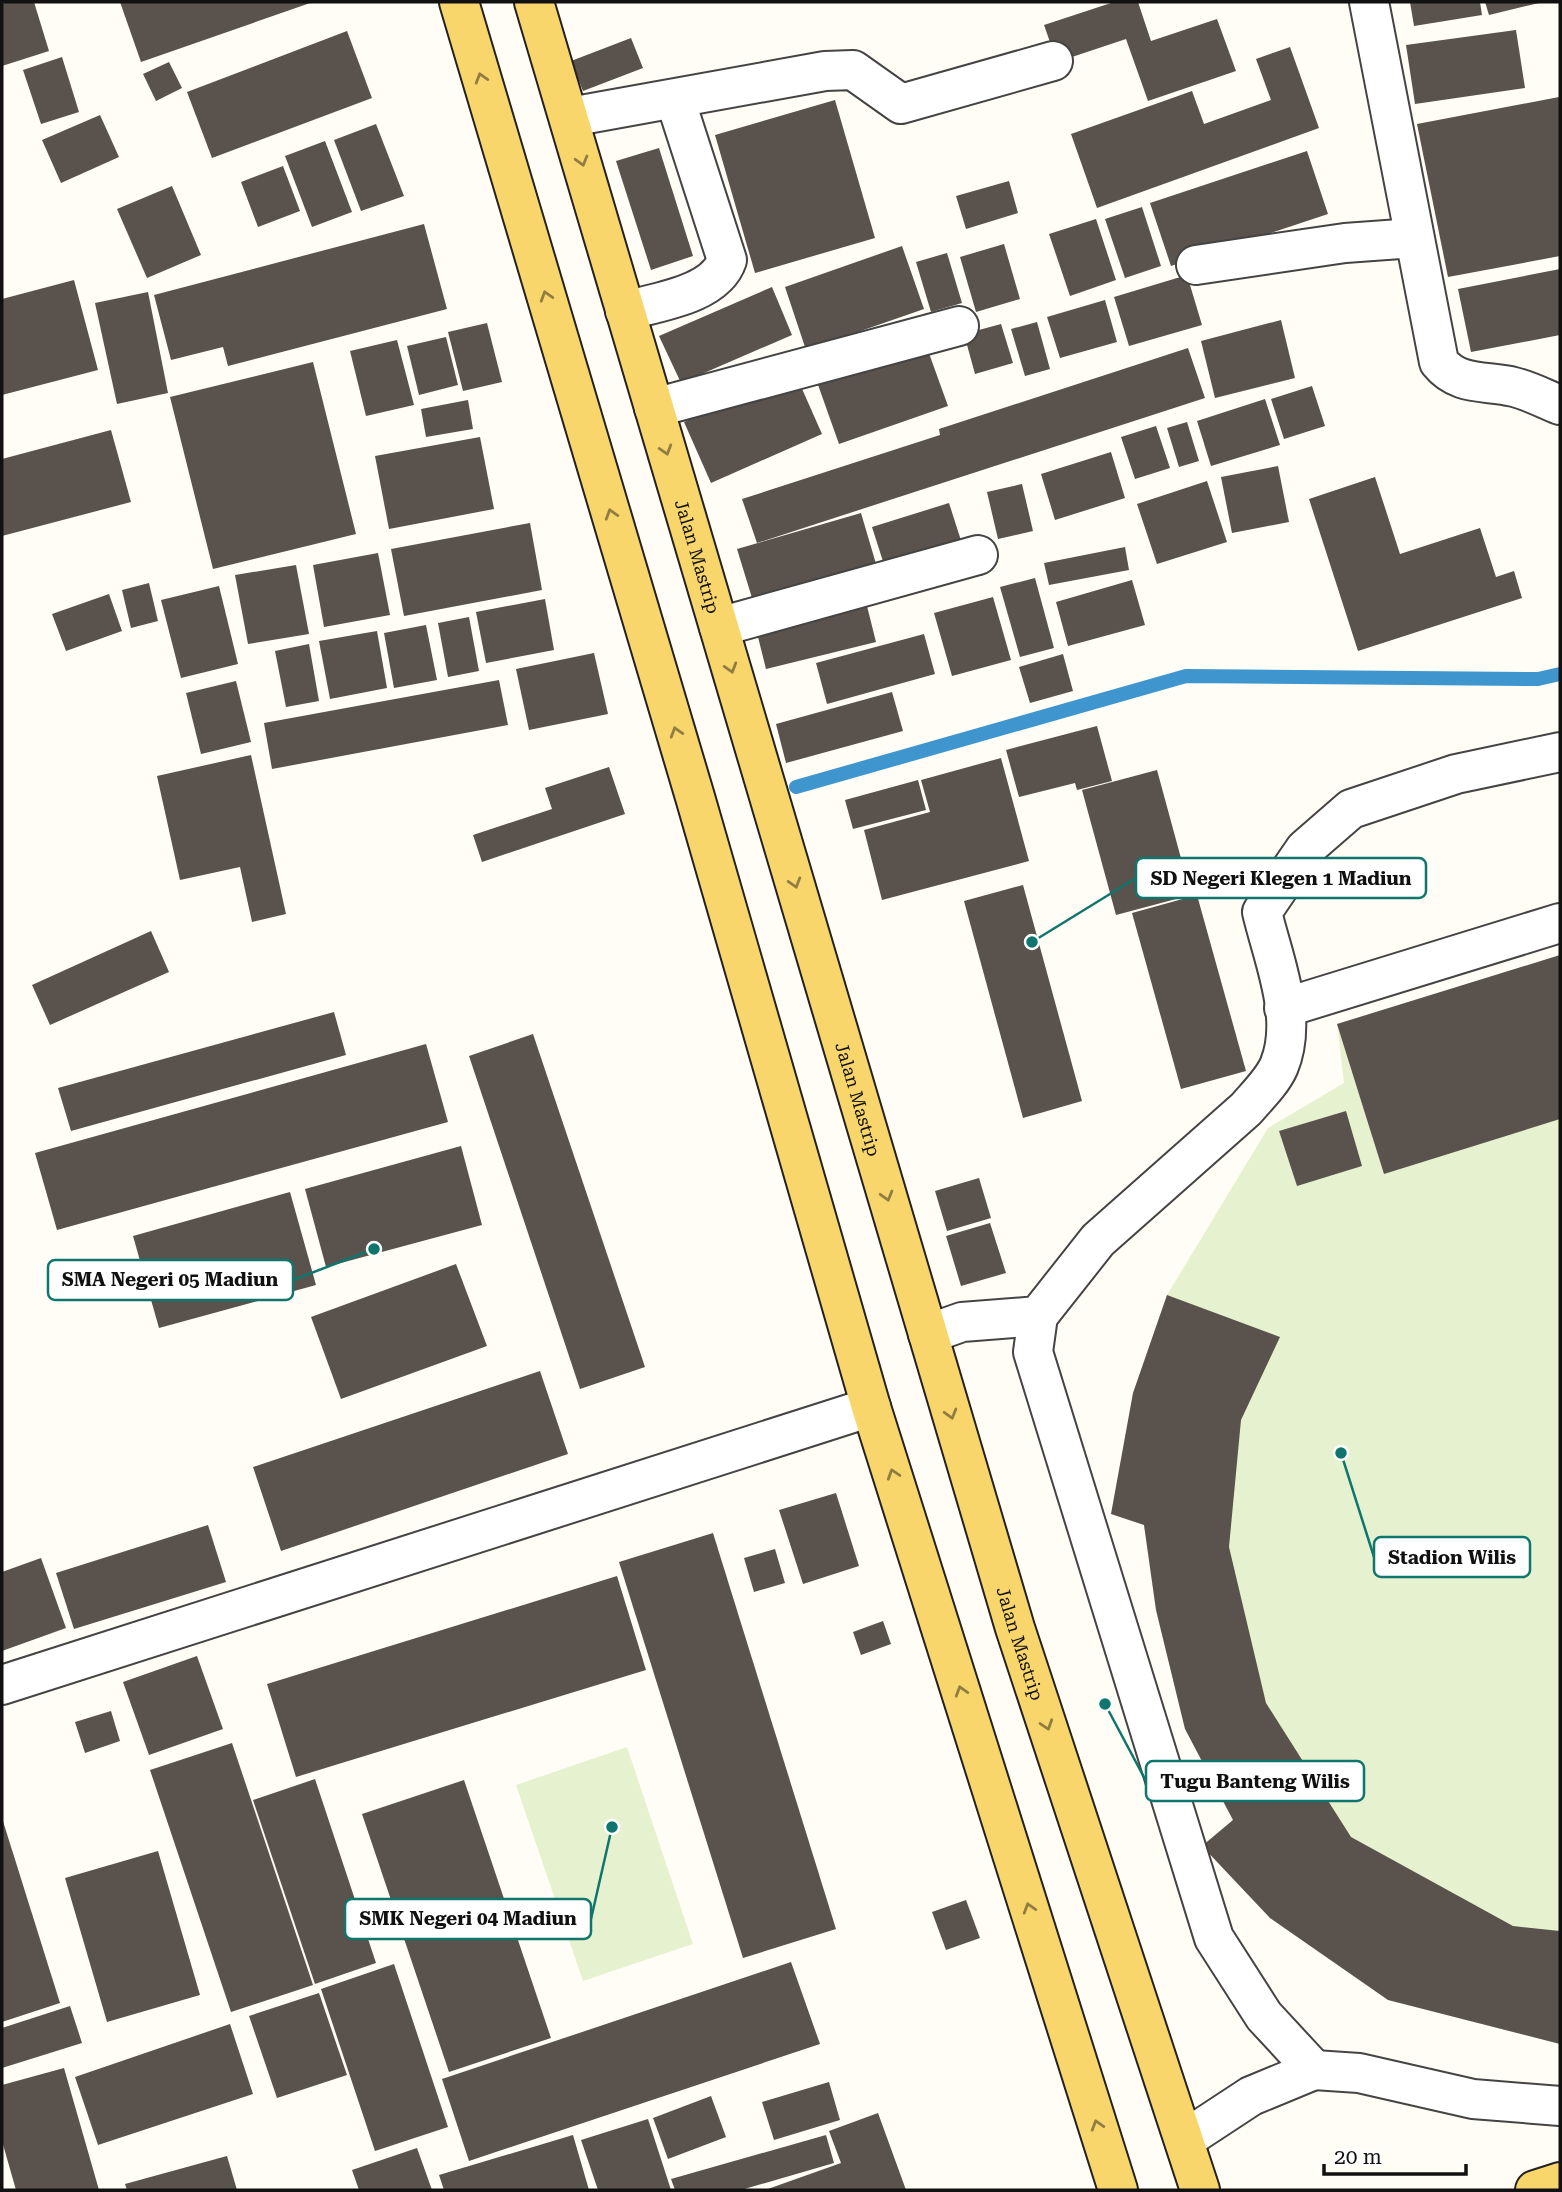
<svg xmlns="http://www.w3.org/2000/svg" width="1562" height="2192" font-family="'Roboto Serif',serif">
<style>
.pitch{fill:#e6f2cf}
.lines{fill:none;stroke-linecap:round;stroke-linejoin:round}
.stream{stroke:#3f96cf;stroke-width:14}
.building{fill:#5a524d}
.minor-casing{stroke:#444;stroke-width:42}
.major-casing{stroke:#222;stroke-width:42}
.minor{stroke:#fff;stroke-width:38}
.major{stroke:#f9d66b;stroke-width:38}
.oneway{stroke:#917d42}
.labels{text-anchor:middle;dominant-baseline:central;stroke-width:7;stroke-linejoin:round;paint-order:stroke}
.street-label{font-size:18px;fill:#111;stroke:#fff}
.leader{fill:none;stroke:#0f766e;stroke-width:2.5}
.callout-dot{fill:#0f766e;stroke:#fff;stroke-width:2.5}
.callout{fill:#fff;stroke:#0f766e;stroke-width:2.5}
.callout-label{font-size:19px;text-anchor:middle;font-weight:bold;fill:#111}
</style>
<rect width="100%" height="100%" fill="#fffdf5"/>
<g class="pitch">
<polygon points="1560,955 1560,2044 1388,2000 1270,1918 1202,1846 1233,1820 1185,1729 1156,1610 1144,1525 1111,1514 1133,1393 1167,1295 1268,1128 1344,1083 1337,1024"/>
<polygon points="627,1747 693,1944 583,1981 516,1785"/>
</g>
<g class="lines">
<polyline class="stream" points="796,787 1186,676 1538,679 1560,674"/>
</g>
<g class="building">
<polygon points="7,2 34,2 49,51 2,66 2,4"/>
<polygon points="120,2 313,2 141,62"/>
<polygon points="1114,2 1138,2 1151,41 1217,19 1236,71 1148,101 1126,39 1057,62 1044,25"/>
<polygon points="1410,2 1480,2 1482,15 1414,26"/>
<polygon points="1485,2 1539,2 1539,3 1489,15"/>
<polygon points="1516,30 1525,88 1415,104 1406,45"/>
<polygon points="347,31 372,98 212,158 187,92"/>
<polygon points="631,38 643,68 583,91 571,61"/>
<polygon points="1290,47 1319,128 1097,208 1071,134 1192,91 1204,124 1271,100 1256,59"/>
<polygon points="62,57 79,112 41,124 23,70"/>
<polygon points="169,62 182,88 156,101 143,74"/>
<polygon points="1559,97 1560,256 1448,277 1417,124"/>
<polygon points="835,100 875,238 755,273 715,135"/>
<polygon points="100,115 119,157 61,183 42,140"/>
<polygon points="376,124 404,196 361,211 334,140"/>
<polygon points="325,141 352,212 312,227 285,156"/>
<polygon points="659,148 693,256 651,270 616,161"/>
<polygon points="1307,151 1328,214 1171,266 1150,203"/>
<polygon points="283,166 300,211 258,227 241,182"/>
<polygon points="1009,181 1018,213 966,229 956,196"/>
<polygon points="172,186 201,255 147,278 117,209"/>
<polygon points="1142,207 1161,266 1125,278 1105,219"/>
<polygon points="1096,219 1116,280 1070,296 1049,234"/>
<polygon points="424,224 447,309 228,366 223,347 171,360 154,295"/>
<polygon points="1004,244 1020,299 976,312 960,257"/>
<polygon points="902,246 924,309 806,350 785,287"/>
<polygon points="947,253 962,303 931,312 916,262"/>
<polygon points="1560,269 1560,335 1471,352 1458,289"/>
<polygon points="1187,275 1202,325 1129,346 1114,297"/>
<polygon points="74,280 98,370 2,395 2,299"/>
<polygon points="772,287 792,335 681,383 659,336"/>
<polygon points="148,292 168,393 117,404 95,303"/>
<polygon points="1105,300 1117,342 1060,358 1047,317"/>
<polygon points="1281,320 1295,378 1215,398 1201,341"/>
<polygon points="1037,322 1050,369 1025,376 1011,329"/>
<polygon points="487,323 502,382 463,391 448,332"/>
<polygon points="1001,324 1013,363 975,374 964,334"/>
<polygon points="446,337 458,385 419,395 407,346"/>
<polygon points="397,340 414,405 366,416 350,351"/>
<polygon points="926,345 948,406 839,444 817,382"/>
<polygon points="1188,348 1205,398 757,543 742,499 940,435 939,429"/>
<polygon points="313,362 356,534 213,569 170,397"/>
<polygon points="795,373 822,434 711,483 684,422"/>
<polygon points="1312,386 1325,426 1284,439 1271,399"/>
<polygon points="1265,399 1280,445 1211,466 1197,421"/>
<polygon points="468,400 473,429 426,437 421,409"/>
<polygon points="1187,422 1199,461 1179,467 1167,428"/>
<polygon points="1156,426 1170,468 1135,479 1121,437"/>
<polygon points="111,430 131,502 2,536 2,459"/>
<polygon points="480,437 494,509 389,529 375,456"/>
<polygon points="1111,452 1125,498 1055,520 1041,474"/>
<polygon points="1278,466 1289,522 1232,533 1221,477"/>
<polygon points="1375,477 1400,554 1480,528 1496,577 1514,571 1522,598 1358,651 1309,499"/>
<polygon points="1207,481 1227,542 1157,564 1137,504"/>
<polygon points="1022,484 1033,531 998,539 987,492"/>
<polygon points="949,503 965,553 888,577 872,527"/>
<polygon points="861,513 879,574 756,611 737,549"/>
<polygon points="530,523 542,590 404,616 391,549"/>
<polygon points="1125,547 1129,570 1049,585 1044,563"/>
<polygon points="378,553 390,615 324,627 313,565"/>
<polygon points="296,565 309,634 248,644 235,575"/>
<polygon points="1035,578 1054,648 1020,657 1000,587"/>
<polygon points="1132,580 1145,625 1068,646 1056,602"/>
<polygon points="149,583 158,621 131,628 122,590"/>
<polygon points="219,586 238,664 181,678 161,600"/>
<polygon points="109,594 122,631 66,651 52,614"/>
<polygon points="993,597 1011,660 952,676 934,613"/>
<polygon points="545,599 554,650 486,663 476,612"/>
<polygon points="867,606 876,642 766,669 757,633"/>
<polygon points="469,617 479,671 448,677 438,623"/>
<polygon points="426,625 437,680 394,688 384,633"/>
<polygon points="377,631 387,688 330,699 319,641"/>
<polygon points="924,634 935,674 827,704 816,663"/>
<polygon points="309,644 319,701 286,707 275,651"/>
<polygon points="594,653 608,714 529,730 516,669"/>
<polygon points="1063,654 1073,691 1030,703 1019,667"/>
<polygon points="499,680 508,725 272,769 264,723"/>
<polygon points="236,681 251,742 201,754 186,693"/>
<polygon points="892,692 903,731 786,763 776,724"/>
<polygon points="1097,726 1112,781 1077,790 1075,783 1019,797 1006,750"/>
<polygon points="251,755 286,914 252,922 240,867 180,880 157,776"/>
<polygon points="1001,758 1029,861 882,900 864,830 930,812 921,780"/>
<polygon points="609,767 625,814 482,862 473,835 552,809 545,788"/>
<polygon points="1157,770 1191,895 1116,915 1082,790"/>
<polygon points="918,780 926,810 853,829 845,800"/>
<polygon points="1023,885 1082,1101 1023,1118 964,901"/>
<polygon points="1197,895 1246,1071 1181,1089 1132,913"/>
<polygon points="151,931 169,972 50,1025 32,985"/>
<polygon points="1560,955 1560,1119 1384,1174 1337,1024"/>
<polygon points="334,1012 346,1055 71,1131 58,1088"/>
<polygon points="533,1034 645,1367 580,1389 469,1056"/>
<polygon points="426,1044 448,1122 57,1230 35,1153"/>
<polygon points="1346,1111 1362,1166 1297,1186 1279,1131"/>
<polygon points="461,1146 482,1225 326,1267 305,1189"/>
<polygon points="979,1178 991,1218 947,1231 935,1191"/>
<polygon points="290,1192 316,1285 159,1328 133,1236"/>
<polygon points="990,1223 1006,1273 961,1286 946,1236"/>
<polygon points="456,1264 487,1346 341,1399 311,1317"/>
<polygon points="1167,1295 1280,1337 1241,1420 1229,1547 1266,1703 1351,1837 1513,1926 1560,1931 1560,2044 1388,2000 1270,1918 1202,1846 1233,1820 1185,1729 1156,1610 1144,1525 1111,1514 1133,1393"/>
<polygon points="540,1371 568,1454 281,1551 253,1467"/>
<polygon points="836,1493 859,1566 803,1584 779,1510"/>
<polygon points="208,1525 226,1582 74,1629 56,1573"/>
<polygon points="713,1533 836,1929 743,1958 619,1562"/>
<polygon points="775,1549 785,1583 754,1592 744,1558"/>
<polygon points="41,1558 66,1628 2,1651 2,1572"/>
<polygon points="617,1576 646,1670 296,1777 267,1684"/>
<polygon points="883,1621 891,1644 861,1655 853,1632"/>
<polygon points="197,1656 223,1729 149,1755 123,1682"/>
<polygon points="111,1711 120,1741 85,1753 75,1722"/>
<polygon points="232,1743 313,1985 231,2012 150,1770"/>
<polygon points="315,1779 376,1963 315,1984 253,1800"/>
<polygon points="464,1780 551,2038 449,2072 362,1814"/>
<polygon points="2,1818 60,2003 2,2022"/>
<polygon points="158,1851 200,1995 107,2022 65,1878"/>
<polygon points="966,1900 980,1938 946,1950 932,1912"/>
<polygon points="791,1962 820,2044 469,2161 442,2079"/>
<polygon points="394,1964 448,2127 375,2151 321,1989"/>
<polygon points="319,1993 347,2075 277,2098 249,2016"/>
<polygon points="70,2006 82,2043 2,2068 2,2028"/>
<polygon points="230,2024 253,2094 98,2145 75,2077"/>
<polygon points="64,2068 99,2190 16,2190 2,2141 2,2085"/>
<polygon points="829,2082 840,2120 774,2140 762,2102"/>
<polygon points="711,2096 726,2137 668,2159 653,2118"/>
<polygon points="878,2113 906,2190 765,2190 841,2163 829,2131"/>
<polygon points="648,2119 671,2190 598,2190 581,2140"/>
<polygon points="573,2135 589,2190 444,2190 439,2175"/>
<polygon points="826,2135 834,2163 741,2190 675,2190 671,2179"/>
<polygon points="417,2148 432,2190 359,2190 352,2170"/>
<polygon points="227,2156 237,2190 127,2190 125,2184"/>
</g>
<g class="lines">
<defs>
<g id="minor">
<path d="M1369,2L1439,362C1459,387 1486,380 1514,387C1530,391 1545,399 1560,405"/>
<polyline points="570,117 825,71 853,70 901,104 1053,61"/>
<polyline points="1196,265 1345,243 1414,238"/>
<path d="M625,311C657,302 715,295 727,260L675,99"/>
<polyline points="654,408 959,326"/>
<polyline points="719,627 978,555"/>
<polyline points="1284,1008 1560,923"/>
<polyline points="1038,1316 1033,1352 1214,1938 1264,2016 1314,2070 1251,2096 1184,2140"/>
<path d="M928,1334L962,1322L1038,1316L1098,1240L1246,1109C1257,1096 1272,1082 1279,1066C1299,1018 1273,959 1262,912L1305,849L1351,809L1456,774L1560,752"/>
<polyline points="2,1685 871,1407"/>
<polyline points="1314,2070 1359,2073 1473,2099 1560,2106"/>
</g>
<g id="major">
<polyline points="459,2 695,797 871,1407 1118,2190"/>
<path id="s1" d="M534,2L1015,1628L1200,2190"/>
<polyline points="1535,2190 1560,2182"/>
</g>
</defs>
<use href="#minor" class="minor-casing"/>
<use href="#major" class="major-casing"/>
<use href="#minor" class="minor"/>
<use href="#major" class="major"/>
</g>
<defs><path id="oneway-chevron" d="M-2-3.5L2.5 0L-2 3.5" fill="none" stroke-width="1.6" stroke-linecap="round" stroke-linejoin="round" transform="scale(1.75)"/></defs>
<g class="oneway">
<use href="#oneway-chevron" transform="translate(481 78) rotate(-107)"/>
<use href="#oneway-chevron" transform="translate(582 161) rotate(74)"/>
<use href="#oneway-chevron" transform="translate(546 296) rotate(-107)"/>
<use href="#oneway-chevron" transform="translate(666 450) rotate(73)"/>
<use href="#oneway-chevron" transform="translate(611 514) rotate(-107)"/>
<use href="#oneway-chevron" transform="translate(731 668) rotate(73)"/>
<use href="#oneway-chevron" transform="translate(676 732) rotate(-107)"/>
<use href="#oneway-chevron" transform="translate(795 883) rotate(73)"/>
<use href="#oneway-chevron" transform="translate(887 1196) rotate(74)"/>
<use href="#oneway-chevron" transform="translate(951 1414) rotate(74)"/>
<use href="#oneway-chevron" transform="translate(893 1474) rotate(-108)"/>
<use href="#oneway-chevron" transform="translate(961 1691) rotate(-107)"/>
<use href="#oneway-chevron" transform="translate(1047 1725) rotate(72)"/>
<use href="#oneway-chevron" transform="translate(1029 1908) rotate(-107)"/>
<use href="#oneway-chevron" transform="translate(1097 2125) rotate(-107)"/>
</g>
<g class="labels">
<g class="street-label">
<text stroke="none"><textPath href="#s1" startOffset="578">Jalan Mastrip</textPath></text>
<text stroke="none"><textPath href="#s1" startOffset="1144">Jalan Mastrip</textPath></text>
<text stroke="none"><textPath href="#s1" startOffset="1712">Jalan Mastrip</textPath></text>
</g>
</g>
<path class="leader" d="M1032 942L1136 878M374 1249L293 1280M1341 1453L1374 1557M1105 1704L1146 1781M612 1827L591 1919"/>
<g class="callout-dot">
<circle cx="1032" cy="942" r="7"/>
<circle cx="374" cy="1249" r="7"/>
<circle cx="1341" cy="1453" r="7"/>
<circle cx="1105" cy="1704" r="7"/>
<circle cx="612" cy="1827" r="7"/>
</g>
<g class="callout">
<rect x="1136" y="858" width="290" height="40" rx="7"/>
<rect x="48" y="1260" width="245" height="40" rx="7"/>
<rect x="1374" y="1537" width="156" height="40" rx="7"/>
<rect x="1146" y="1761" width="218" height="40" rx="7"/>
<rect x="345" y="1899" width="246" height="40" rx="7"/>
</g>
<g class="callout-label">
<text x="1281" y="885">SD Negeri Klegen 1 Madiun</text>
<text x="170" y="1286">SMA Negeri 05 Madiun</text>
<text x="1452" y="1564">Stadion Wilis</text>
<text x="1255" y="1788">Tugu Banteng Wilis</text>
<text x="468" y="1925">SMK Negeri 04 Madiun</text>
</g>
<rect width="1562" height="2192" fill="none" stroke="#111111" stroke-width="7"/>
<path d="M1324 2164v10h142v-10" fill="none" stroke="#111111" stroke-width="3.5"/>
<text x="1334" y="2164" font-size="21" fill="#111111" stroke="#ffffff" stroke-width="5" paint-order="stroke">20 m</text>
</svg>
